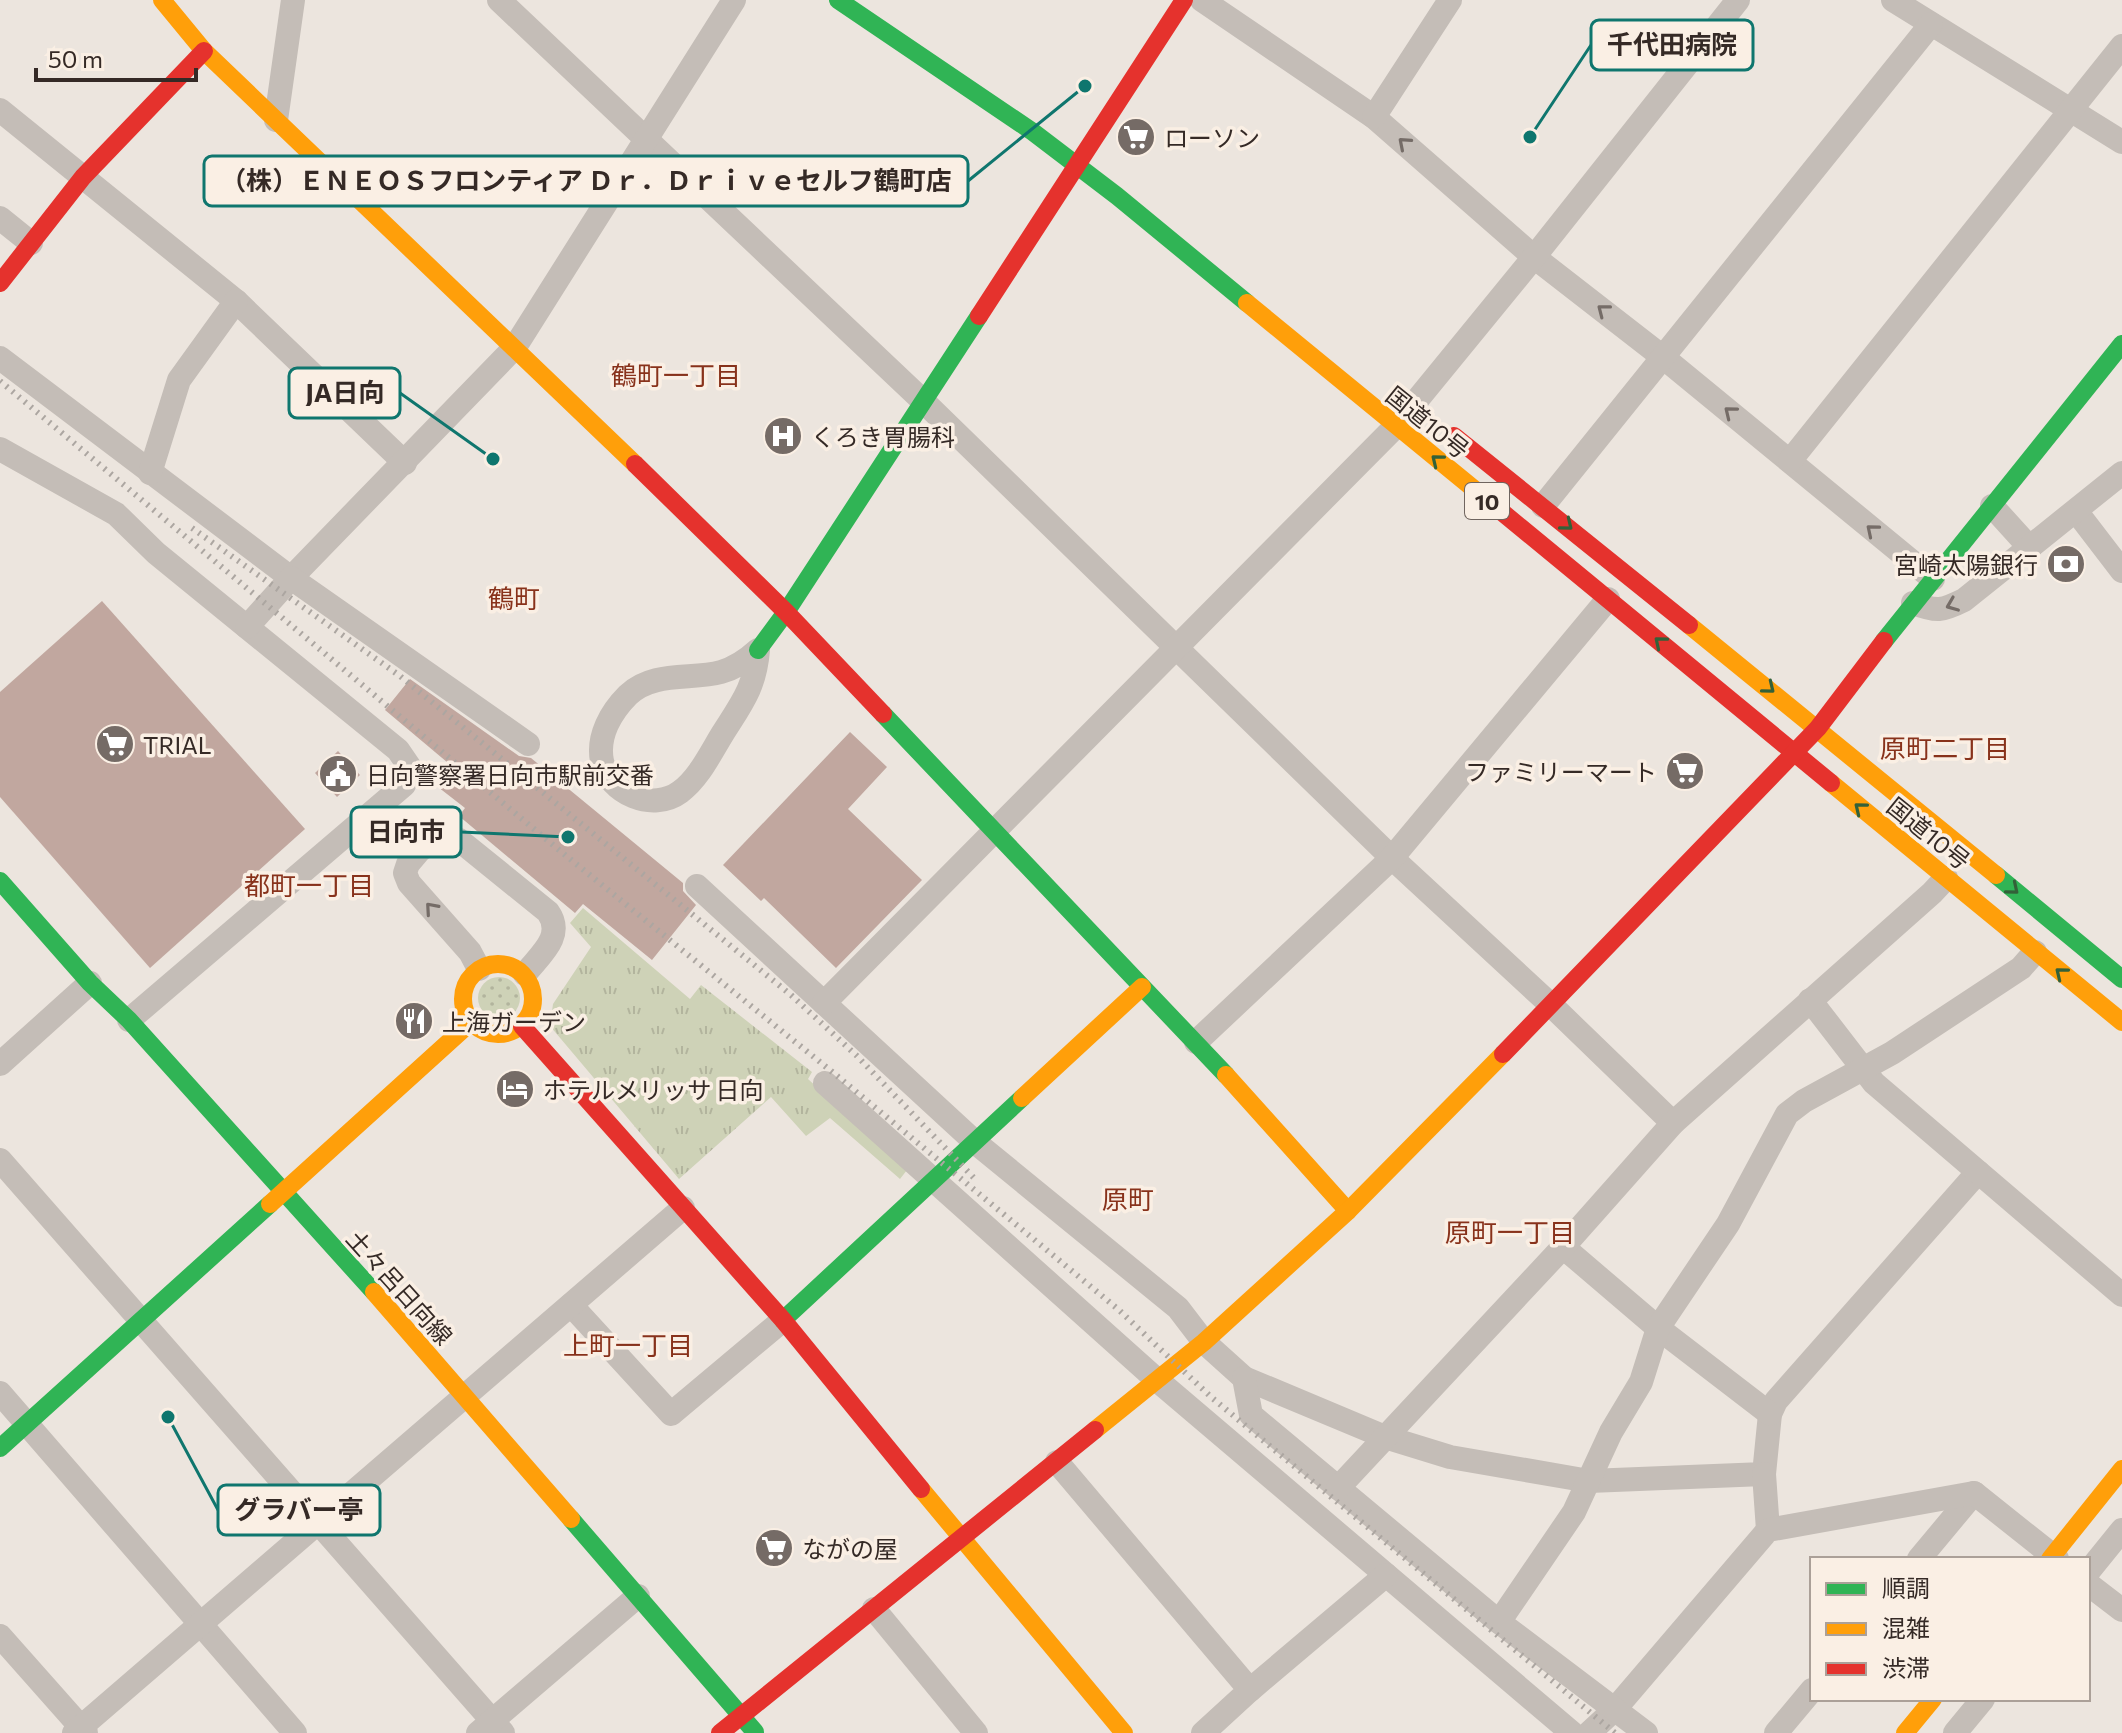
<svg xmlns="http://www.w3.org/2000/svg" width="2122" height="1733" font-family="Commissioner,'Noto Sans JP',sans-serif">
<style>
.grass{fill:url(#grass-dots)}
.park{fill:url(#park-tufts)}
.building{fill:#c1a79f}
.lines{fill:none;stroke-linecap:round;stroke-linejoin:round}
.street{stroke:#c4bdb7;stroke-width:24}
.fast{stroke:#30b455;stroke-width:18}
.slow{stroke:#ff9f0a;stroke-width:18}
.jam{stroke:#e5322d;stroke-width:18}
.rail{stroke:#aca6a1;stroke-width:6;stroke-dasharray:2 6;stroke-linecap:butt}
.oneway{stroke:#756c67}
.oneway2{stroke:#336139}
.labels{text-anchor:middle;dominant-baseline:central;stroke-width:7;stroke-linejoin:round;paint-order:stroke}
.shield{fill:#faefe4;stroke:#70655f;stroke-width:2}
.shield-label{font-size:22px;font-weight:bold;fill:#352a26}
.poi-label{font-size:24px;fill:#352a26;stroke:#faefe4;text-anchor:start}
.street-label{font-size:24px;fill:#352a26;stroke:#faefe4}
.neighbourhood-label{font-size:26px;fill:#88321b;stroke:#faefe4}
.leader{fill:none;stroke:#0f766e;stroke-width:3}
.callout-dot{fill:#0f766e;stroke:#faefe4;stroke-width:3}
.callout{fill:#faefe4;stroke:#0f766e;stroke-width:3}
.callout-label{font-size:26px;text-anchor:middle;font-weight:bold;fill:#352a26}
</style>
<defs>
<pattern id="grass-dots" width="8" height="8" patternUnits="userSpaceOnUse" patternTransform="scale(2)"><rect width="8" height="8" fill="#ced2b7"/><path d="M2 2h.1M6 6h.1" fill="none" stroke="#b2b49d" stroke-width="1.8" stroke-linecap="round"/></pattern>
<pattern id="park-tufts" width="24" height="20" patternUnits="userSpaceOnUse" patternTransform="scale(2)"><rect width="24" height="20" fill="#ced2b7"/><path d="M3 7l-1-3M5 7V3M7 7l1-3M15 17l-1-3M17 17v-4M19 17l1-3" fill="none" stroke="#b2b49d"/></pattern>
</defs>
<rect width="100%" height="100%" fill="#ece5de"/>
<circle class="grass" cx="499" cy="998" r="21"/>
<polygon class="park" points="583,908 690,999 701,985 812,1072 808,1079 907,1170 900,1179 830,1118 806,1136 771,1097 679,1179 550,1026 553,1004 591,947 570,923"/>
<g class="building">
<polygon points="102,601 305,829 150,968 0,797 0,692"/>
<polygon points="410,679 519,756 531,758 683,883 683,891 696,905 652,960 583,904 575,913 459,816 465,808 438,787 454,768 385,710"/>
<polygon points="850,732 887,767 848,809 922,880 836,968 764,898 761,901 723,865"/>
<polygon points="338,751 360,775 337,797 315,773"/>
</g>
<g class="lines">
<g class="street">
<polyline points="499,0 923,401 1392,858 1551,1005 1673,1123"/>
<polyline points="1202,0 1374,117 1534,257 1664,358 1933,579"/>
<polyline points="1893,0 2122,142"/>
<polyline points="0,110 236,301 405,463"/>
<polyline points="1374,117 1450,0"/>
<polyline points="276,120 293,0"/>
<polyline points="0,218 31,243"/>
<polyline points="0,358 291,578 515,347 734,0"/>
<polyline points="0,449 116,514 156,553 398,750 411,769 404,785 129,1020"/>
<polyline points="1790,461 2122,46"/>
<polyline points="150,473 179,380 236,301"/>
<polyline points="1543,506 1931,24"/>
<polyline points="1992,506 2030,548"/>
<polyline points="2076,511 2122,571"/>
<path d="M1913,603C1937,612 1942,611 1964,600L2122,473"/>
<polyline points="247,627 291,578 528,744"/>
<path d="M758,650C755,687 742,703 723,733C710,754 699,778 680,792C653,812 609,794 602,761C597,736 611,712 628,695C653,671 691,680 721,672C736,668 747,660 758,650Z"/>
<polyline points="697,886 976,1143 1178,1308 1204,1342 1244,1378 1385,1437 1450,1457 1589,1481 1764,1474 1770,1414 1776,1401 1978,1172"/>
<path d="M479,969L470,952L409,883L405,873L408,864L419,851L435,838L447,836L459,840L548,912C565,936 540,955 525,974"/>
<polyline points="1810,1000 1874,1083 2122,1295"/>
<polyline points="824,1003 1395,427 1534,257 1738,0"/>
<polyline points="1196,1042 1392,858 1608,599"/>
<polyline points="0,1064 90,983"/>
<polyline points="825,1083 1157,1380 1572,1733"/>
<polyline points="0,1160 503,1733"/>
<polyline points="1563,1247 1658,1328 1770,1414"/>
<polyline points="571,1305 671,1414 783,1320"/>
<polyline points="1244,1378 1251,1415 1499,1622"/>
<polyline points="0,1393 295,1733"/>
<polyline points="1057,1462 1250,1690 1203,1733"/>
<polyline points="1764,1474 1768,1530"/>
<polyline points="1338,1488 1563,1247 1673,1123 1932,893 1946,878"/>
<polyline points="1919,1559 1974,1493"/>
<polyline points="2088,1572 2122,1530"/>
<polyline points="2088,1584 2122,1610"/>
<polyline points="874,1609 976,1733"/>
<polyline points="0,1636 86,1733"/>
<polyline points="1250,1690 1386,1575"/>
<polyline points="74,1733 683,1208"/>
<polyline points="478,1733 638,1596"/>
<polyline points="1589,1733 1615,1709 1768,1530 1974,1493 2057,1559"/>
<polyline points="1646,1733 1499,1622 1574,1512 1611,1432 1641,1382 1658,1328 1728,1224 1787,1114 1804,1101 1892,1053 2021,968 2035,952"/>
<polyline points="1776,1733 1812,1690"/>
<polyline points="1955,1733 1983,1699"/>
</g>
<g class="fast">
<polyline points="838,0 1033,132 1117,196 1247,303"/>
<polyline points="1884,641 2122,344"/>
<polyline points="758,650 786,612 979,316"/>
<polyline points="883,714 1226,1075"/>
<polyline points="1996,875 2122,979"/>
<polyline points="0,881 90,983 129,1020 374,1292"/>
<polyline points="783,1320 1022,1098"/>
<polyline points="0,1448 270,1204"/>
<polyline points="571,1519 755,1732"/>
</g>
<g class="slow">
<polyline points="162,0 204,51 635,464"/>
<polyline points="1247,303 1491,503"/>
<polyline points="1689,625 1996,875"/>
<polyline points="1831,783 2122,1022"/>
<circle cx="498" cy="999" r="35"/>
<polyline points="1226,1075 1348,1211"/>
<polyline points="1022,1098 1142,987"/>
<polyline points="270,1204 471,1022"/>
<polyline points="374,1292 571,1519"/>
<polyline points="1095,1430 1204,1342 1348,1211 1503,1054"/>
<polyline points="921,1489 1124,1733"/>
<polyline points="2050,1559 2122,1469"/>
<polyline points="1905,1733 1933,1699"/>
</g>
<g class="jam">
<polyline points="0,283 83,177 204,51"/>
<polyline points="979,316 1184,0"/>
<polyline points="1454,436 1689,625"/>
<polyline points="635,464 786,612 883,714"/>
<polyline points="1491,503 1831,783"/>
<polyline points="522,1026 783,1320 921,1489"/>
<polyline points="1503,1054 1818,728 1884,641"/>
<polyline points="720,1733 1095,1430"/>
</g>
<g class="rail">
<polyline points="0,381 559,850 836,1075 1119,1310 1211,1397 1615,1733"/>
<polyline points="192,528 400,676 791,995 856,1055 975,1179"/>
</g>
</g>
<defs><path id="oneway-chevron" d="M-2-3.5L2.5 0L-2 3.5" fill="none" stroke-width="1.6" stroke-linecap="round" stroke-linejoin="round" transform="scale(2)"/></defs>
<g class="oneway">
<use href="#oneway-chevron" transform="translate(1404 143) rotate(-139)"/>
<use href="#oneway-chevron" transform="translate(1603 310) rotate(-142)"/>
<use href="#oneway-chevron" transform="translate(1730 412) rotate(-141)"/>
<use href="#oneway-chevron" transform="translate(1872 530) rotate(-140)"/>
<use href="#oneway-chevron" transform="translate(1952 605) rotate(158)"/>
<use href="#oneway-chevron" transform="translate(431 908) rotate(-131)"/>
</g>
<g class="oneway2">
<use href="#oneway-chevron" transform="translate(1437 460) rotate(-141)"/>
<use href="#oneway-chevron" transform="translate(1567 525) rotate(39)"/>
<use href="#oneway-chevron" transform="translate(1660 642) rotate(-140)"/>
<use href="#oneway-chevron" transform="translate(1769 688) rotate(39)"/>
<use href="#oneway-chevron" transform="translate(1860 808) rotate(-141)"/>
<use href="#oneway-chevron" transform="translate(2013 889) rotate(40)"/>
<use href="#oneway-chevron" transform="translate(2061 973) rotate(-141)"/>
</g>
<defs>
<symbol id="supermarket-disc" viewBox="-11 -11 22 22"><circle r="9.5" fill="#756b66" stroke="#faefe4"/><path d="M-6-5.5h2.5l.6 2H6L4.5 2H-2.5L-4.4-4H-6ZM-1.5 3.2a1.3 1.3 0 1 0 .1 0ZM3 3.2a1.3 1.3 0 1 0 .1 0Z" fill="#fff"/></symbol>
<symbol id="hospital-disc" viewBox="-11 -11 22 22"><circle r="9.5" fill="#756b66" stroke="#faefe4"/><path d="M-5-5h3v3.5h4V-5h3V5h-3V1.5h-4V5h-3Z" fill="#fff"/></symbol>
<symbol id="bank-disc" viewBox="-11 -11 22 22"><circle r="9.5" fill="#756b66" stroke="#faefe4"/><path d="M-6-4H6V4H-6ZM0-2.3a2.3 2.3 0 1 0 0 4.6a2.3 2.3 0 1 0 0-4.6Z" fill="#fff"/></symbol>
<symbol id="civic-disc" viewBox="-11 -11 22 22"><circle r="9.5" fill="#756b66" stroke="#faefe4"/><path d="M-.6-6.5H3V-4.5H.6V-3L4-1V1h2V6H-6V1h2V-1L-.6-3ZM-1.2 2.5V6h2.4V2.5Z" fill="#fff"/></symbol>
<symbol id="restaurant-disc" viewBox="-11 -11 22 22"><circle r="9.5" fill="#756b66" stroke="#faefe4"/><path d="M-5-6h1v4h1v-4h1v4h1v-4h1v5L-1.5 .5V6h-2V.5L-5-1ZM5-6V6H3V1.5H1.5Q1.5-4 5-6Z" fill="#fff"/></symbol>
<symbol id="hotel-disc" viewBox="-11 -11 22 22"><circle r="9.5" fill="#756b66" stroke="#faefe4"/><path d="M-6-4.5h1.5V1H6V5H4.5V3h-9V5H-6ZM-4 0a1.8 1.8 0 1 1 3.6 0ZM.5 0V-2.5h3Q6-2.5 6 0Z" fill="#fff"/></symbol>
</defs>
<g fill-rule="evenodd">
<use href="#supermarket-disc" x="1114" y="115" width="44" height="44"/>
<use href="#hospital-disc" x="761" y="414" width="44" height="44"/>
<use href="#bank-disc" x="2044" y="542" width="44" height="44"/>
<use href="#supermarket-disc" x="93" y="722" width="44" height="44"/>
<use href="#supermarket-disc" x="1663" y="749" width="44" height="44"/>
<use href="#civic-disc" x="316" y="752" width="44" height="44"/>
<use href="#restaurant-disc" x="392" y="999" width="44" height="44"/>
<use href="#hotel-disc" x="493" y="1067" width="44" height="44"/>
<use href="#supermarket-disc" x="752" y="1526" width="44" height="44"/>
</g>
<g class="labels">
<rect class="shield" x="1465" y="483" width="44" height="36" rx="6"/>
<g class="shield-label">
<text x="1487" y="501">10</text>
</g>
<g class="poi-label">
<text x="1164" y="137">ローソン</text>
<text x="811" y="436">くろき胃腸科</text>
<text x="2038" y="564" text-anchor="end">宮崎太陽銀行</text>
<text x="143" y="744">TRIAL</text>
<text x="1657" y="771" text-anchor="end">ファミリーマート</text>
<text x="366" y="774">日向警察署日向市駅前交番</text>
<text x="442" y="1021">上海ガーデン</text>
<text x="543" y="1089">ホテルメリッサ 日向</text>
<text x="802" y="1548">ながの屋</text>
</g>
<g class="street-label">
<text transform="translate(1428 422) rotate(39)">国道10号</text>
<text transform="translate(1929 833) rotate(39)">国道10号</text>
<text transform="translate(400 1287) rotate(48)">土々呂日向線</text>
</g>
<g class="neighbourhood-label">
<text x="676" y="374">鶴町一丁目</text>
<text x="514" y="597">鶴町</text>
<text x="1945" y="747">原町二丁目</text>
<text x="309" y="884">都町一丁目</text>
<text x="1128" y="1198">原町</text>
<text x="1510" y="1231">原町一丁目</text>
<text x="628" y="1344">上町一丁目</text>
</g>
</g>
<path class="leader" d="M1530 137L1591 45M1085 86L968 181M493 459L400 393M568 837L461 832M168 1417L218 1510"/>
<g class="callout-dot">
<circle cx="1530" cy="137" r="8"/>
<circle cx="1085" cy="86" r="8"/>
<circle cx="493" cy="459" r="8"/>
<circle cx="568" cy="837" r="8"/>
<circle cx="168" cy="1417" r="8"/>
</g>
<g class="callout">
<rect x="1591" y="20" width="162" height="50" rx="8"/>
<rect x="204" y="156" width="764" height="50" rx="8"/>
<rect x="289" y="368" width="111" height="50" rx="8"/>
<rect x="351" y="807" width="110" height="50" rx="8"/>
<rect x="218" y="1485" width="162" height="50" rx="8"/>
</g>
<g class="callout-label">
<text x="1672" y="54">千代田病院</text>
<text x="586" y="190">（株）ＥＮＥＯＳフロンティア Ｄｒ．Ｄｒｉｖｅセルフ鶴町店</text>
<text x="345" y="402">JA日向</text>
<text x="406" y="841">日向市</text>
<text x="299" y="1519">グラバー亭</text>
</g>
<rect x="1810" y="1557" width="280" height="144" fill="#faefe4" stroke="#aba098" stroke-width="2"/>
<rect x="1826" y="1583" width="40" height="12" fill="#30b455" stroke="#aba098" stroke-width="2"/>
<text x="1882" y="1597" font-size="24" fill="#352a26">順調</text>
<rect x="1826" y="1623" width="40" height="12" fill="#ff9f0a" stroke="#aba098" stroke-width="2"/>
<text x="1882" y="1637" font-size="24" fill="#352a26">混雑</text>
<rect x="1826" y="1663" width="40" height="12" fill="#e5322d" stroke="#aba098" stroke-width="2"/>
<text x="1882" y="1677" font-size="24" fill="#352a26">渋滞</text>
<path d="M36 68v12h160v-12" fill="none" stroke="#352a26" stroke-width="4"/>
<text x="48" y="68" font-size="24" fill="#352a26" stroke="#faefe4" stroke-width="6" paint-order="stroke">50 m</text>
</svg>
